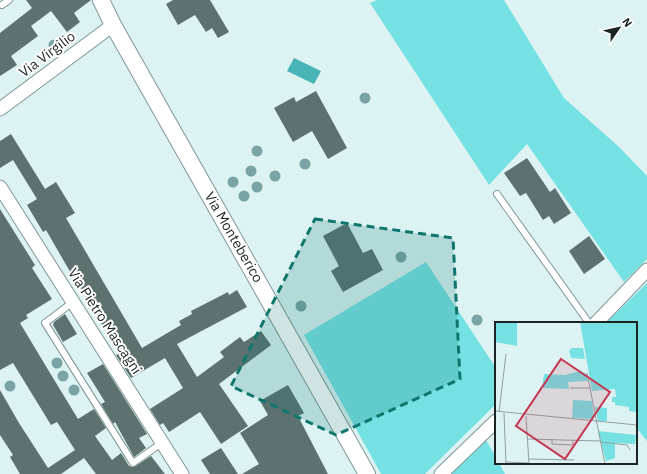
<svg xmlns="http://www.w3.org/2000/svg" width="647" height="474" font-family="'IBM Plex Sans',sans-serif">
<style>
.green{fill:#76e1e3}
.water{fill:#49b4b6}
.building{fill:#5e7171}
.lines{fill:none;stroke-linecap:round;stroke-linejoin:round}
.service-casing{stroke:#819696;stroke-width:8}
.minor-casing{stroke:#819696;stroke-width:15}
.tertiary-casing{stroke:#819696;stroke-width:18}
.service{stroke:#fff;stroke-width:6}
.minor{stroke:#fff;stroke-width:13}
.tertiary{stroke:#fff;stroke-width:16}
.tree{fill:#79a3a4}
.marked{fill:#0f766e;fill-opacity:0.2;stroke:#0f766e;stroke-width:3;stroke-dasharray:8 5;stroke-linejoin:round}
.labels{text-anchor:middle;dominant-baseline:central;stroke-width:4;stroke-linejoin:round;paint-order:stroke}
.street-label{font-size:14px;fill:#1b2323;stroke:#fff}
.inset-road{fill:none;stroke:#8fa0a0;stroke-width:1}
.view{fill:#c6364f;fill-opacity:0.15;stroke:#c6364f;stroke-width:2}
.inset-edge{fill:none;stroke:#1b2323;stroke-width:2}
</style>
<rect width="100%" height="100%" fill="#ddf3f3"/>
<g class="green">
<polygon points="377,0 504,0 564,98 618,146 647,176 647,259 624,282 527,144 489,185 370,3"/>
<polygon points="426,262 496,368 496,404 425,474 381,474 304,335"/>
<polygon points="647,283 647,441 636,427 636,323 606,323"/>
<polygon points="486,440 496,457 496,463 499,463 505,474 450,474"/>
</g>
<polygon class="water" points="294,58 321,71 314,84 287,71"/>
<g class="building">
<polygon points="26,0 91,0 74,13 80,22 67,32 51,11 31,26 38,36 11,56 17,65 0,76 0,33 32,8"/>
<polygon points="173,0 210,0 229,32 218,38 212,28 206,32 195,15 178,25 166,4"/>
<polygon points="316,91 347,148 328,159 312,131 293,142 274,108 294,97 296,102"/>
<polygon points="11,134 45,189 56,182 75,213 66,218 142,348 181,325 179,321 192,314 191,311 228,292 229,295 237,290 247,307 177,344 197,377 224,357 220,352 240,337 244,342 261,331 271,345 219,384 248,426 221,444 200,412 169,432 163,423 160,425 150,409 183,388 165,358 131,378 116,355 119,354 81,288 80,289 46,230 43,232 27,205 37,199 13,160 0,168 0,141"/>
<polygon points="527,158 550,192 555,188 571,213 554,224 549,216 543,220 526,193 520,196 504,173"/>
<polygon points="0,209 35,265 32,268 52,299 26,315 28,318 20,323 47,368 78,419 94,409 106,428 95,436 112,460 121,453 129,466 134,467 151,456 165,474 96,474 84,458 61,474 20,474 10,457 13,455 0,435 0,390 19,423 48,468 75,450 57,422 51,425 13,363 0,370"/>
<polygon points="347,223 363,253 372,249 383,270 343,292 331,271 339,266 323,236"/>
<polygon points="589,236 605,259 584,274 569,251"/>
<polygon points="65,314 77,334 63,342 53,325 54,322"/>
<polygon points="103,364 147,434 139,438 146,448 134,457 115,422 113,424 101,404 105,402 87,373"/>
<polygon points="288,385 304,413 298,416 328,474 242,474 259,464 240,433 268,415 260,401"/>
<polygon points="221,448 238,474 210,474 201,460"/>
</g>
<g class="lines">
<defs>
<g id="service">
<polyline points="2,5 9,0"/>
<polyline points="497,194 589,323"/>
<polyline points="73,302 45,323 133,463 163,442"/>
</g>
<g id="minor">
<polyline points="0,109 113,25"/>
<polyline points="0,187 182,474"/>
<polyline points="596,323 647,270"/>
<polyline points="441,474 496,421"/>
</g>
<polyline id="tertiary" points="101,0 113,25 367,474"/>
</defs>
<use href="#service" class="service-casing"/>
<use href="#minor" class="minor-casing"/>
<use href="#tertiary" class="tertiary-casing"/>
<use href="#service" class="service"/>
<use href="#minor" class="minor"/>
<use href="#tertiary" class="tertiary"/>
</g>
<g class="tree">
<circle cx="54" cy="45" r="5.5"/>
<circle cx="365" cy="98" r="5.5"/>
<circle cx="257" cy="151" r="5.5"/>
<circle cx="305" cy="164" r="5.5"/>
<circle cx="251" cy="171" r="5.5"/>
<circle cx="275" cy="176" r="5.5"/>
<circle cx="233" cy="182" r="5.5"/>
<circle cx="257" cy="187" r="5.5"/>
<circle cx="244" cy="196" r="5.5"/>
<circle cx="401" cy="257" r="5.5"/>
<circle cx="301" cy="306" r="5.5"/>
<circle cx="477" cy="320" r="5.5"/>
<circle cx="57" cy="363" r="5.5"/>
<circle cx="63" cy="376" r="5.5"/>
<circle cx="10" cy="386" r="5.5"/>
<circle cx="74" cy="390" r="5.5"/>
</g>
<path class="marked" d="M315,219L453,238L460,379L336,435L231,386Z"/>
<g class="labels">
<g class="street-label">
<text transform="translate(47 54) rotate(-37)">Via Virgilio</text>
<text transform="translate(234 237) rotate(60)">Via Monteberico</text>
<text transform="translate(105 321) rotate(57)">Via Pietro Mascagni</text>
</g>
</g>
<g transform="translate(495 322)">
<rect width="142" height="142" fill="#ddf3f3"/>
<path d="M0,0H22V24L0,20ZM85,0H142V90L134,89V85L120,83V80H117V75H121L120,67L97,69ZM77,26H88L90,37L76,36L74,29ZM85,49L92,52L93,59L73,60L74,67L47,66L49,52L70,53ZM78,78L97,79L99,97L77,96ZM100,85L112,86V99H103ZM103,109L141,113L140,122L120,121V136L111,139Z" fill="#76e1e3"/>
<path class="inset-road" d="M92,51L110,142M75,66H96M0,89L142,103M4,90L11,32M9,91L11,142M31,94L34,142M32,117L105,119M57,117V122L78,123V118M105,120L132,123L135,128M33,137L79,138M11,140L33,141"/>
<path class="view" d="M66,37L115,70L70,137L21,104Z"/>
<rect width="142" height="142" class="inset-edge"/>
</g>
<g transform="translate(619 28) rotate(56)" stroke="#ffffff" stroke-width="3" paint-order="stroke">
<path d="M0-3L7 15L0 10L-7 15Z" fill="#1b2323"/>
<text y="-6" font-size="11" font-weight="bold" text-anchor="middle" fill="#1b2323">N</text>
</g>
</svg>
